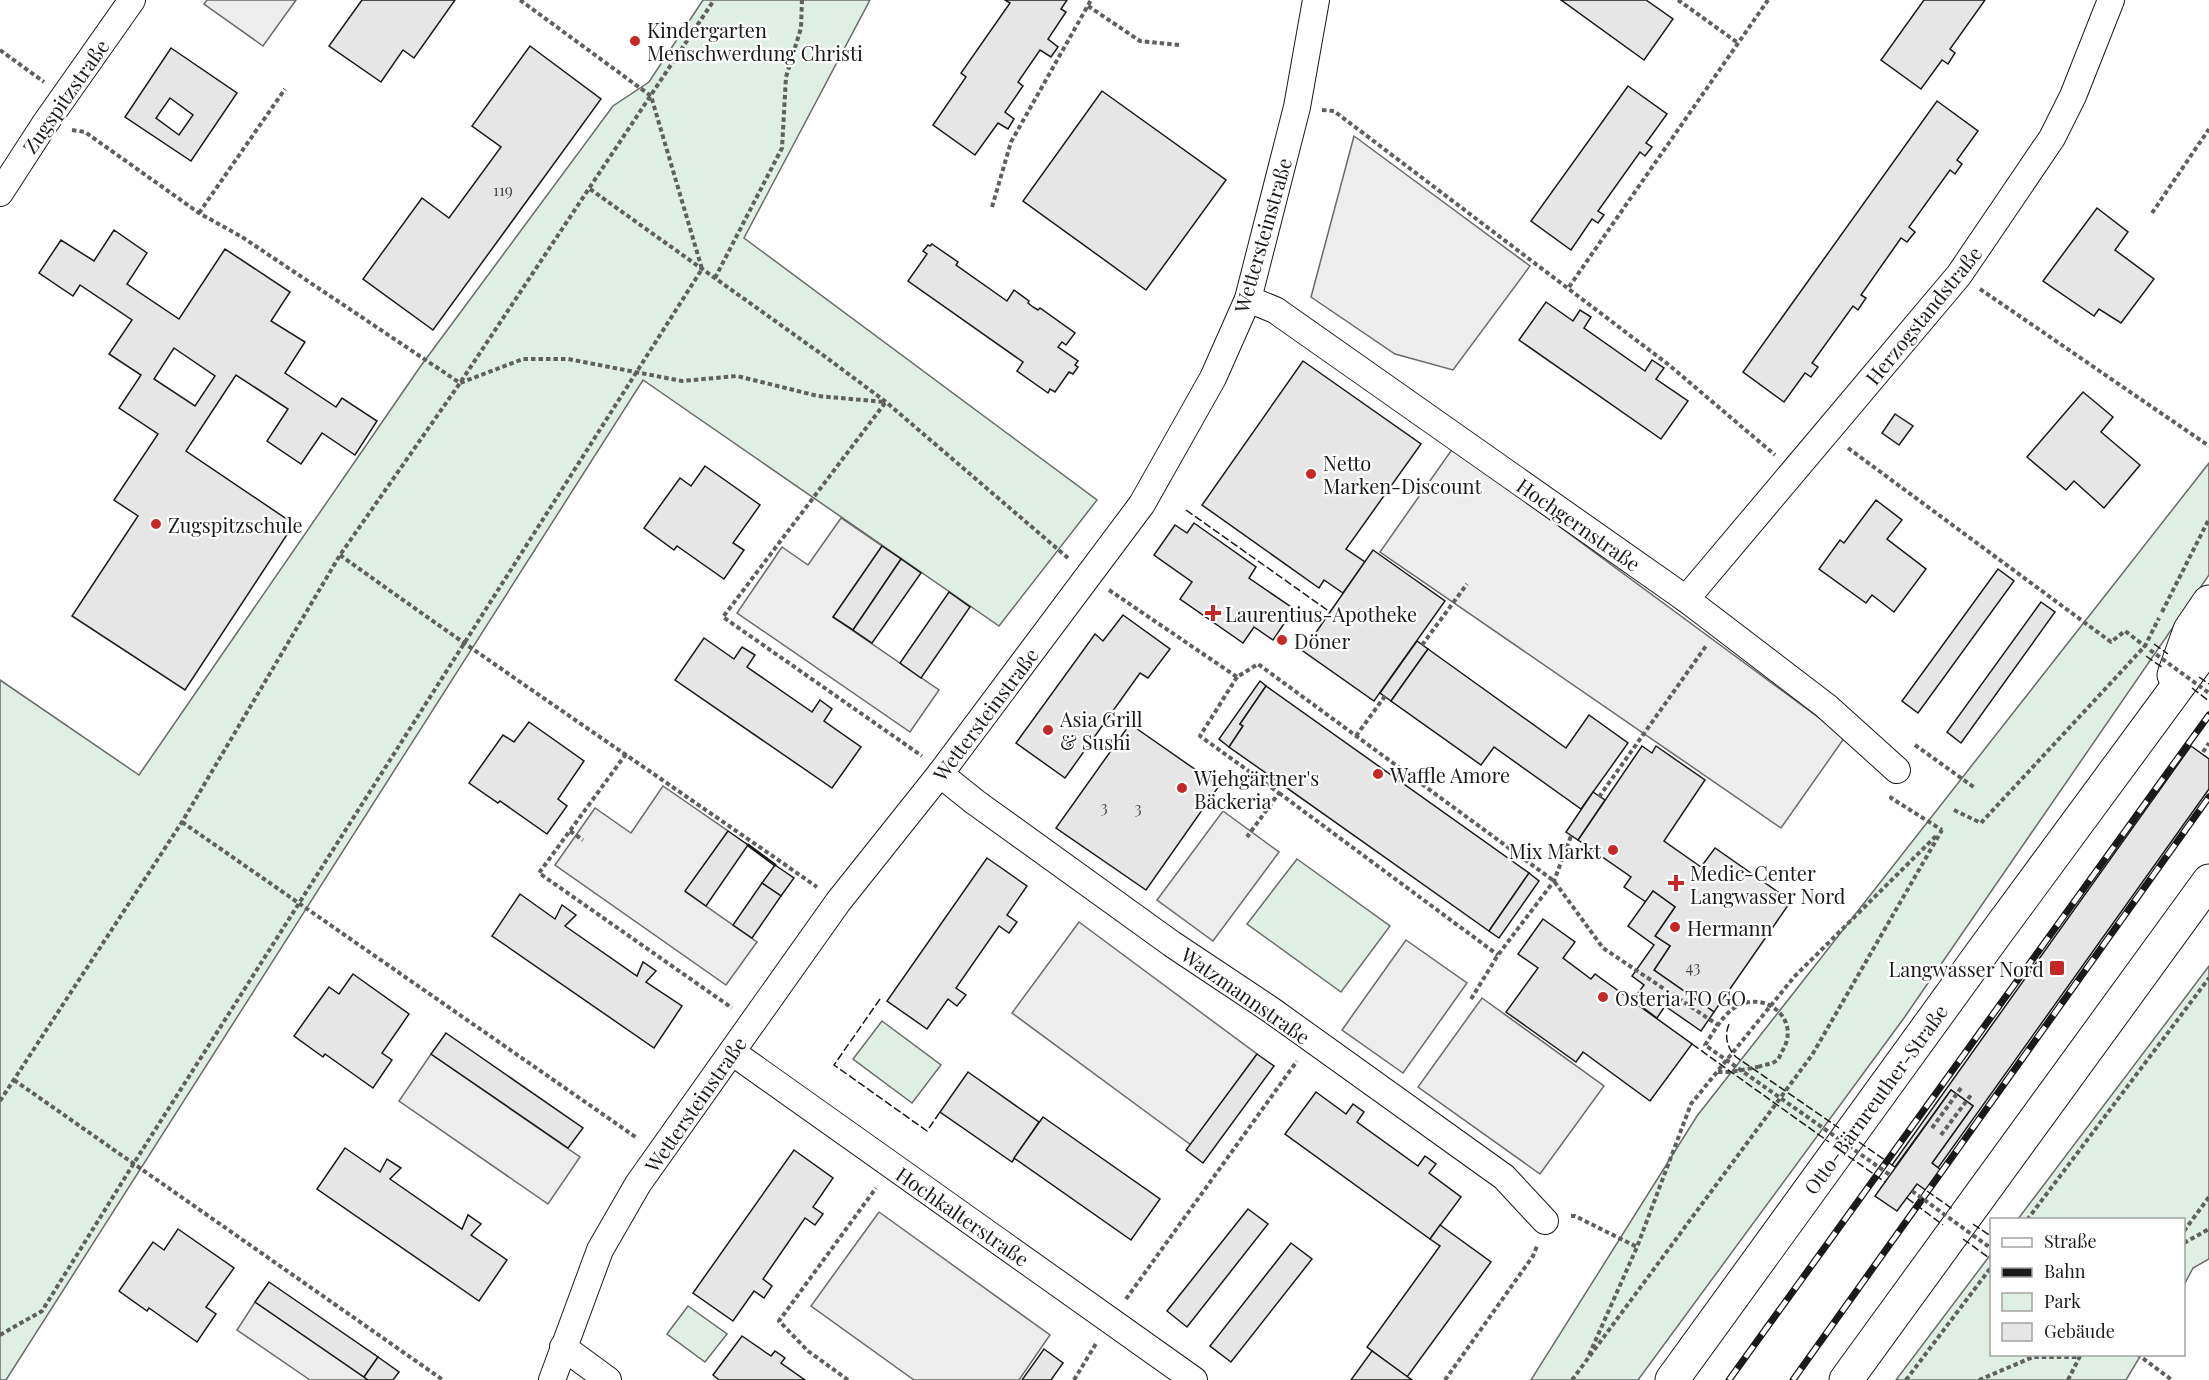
<svg xmlns="http://www.w3.org/2000/svg" width="2209" height="1380" font-family="'Playfair Display',serif">
<style>
.green{fill:#e0efe3;stroke:#6a6a6a;stroke-width:1.5}
.parking{fill:#ededed;stroke:#6a6a6a;stroke-width:1.5}
.building{fill:#e6e6e6;stroke:#1a1a1a;stroke-width:1.5;fill-rule:evenodd}
.lines{fill:none;stroke-linecap:round;stroke-linejoin:round}
.minor-casing{stroke:#1a1a1a;stroke-width:28}
.secondary-casing{stroke:#1a1a1a;stroke-width:35}
.path{stroke:#5f5f5f;stroke-width:4;stroke-dasharray:4.5 3;stroke-linecap:butt}
.minor{stroke:#fff;stroke-width:26}
.secondary{stroke:#fff;stroke-width:33}
.rail-casing{stroke:#1a1a1a;stroke-width:7}
.rail{stroke:#fff;stroke-width:4.5;stroke-dasharray:14;stroke-linecap:butt}
.path-bridge{stroke:#5f5f5f;stroke-width:4;stroke-dasharray:4.5 3;stroke-linecap:butt}
.fence{stroke:#1a1a1a;stroke-width:1.5;stroke-dasharray:8 3;stroke-linecap:butt}
.wall{stroke:#1a1a1a;stroke-width:3}
.poi-dot{fill:#c62828;stroke:#fff;stroke-width:2}
.labels{text-anchor:middle;dominant-baseline:central;stroke-width:4.5;stroke-linejoin:round;paint-order:stroke}
.number-label{font-size:16px;fill:#4d4d4d}
.poi-label{font-size:20px;fill:#1a1a1a;stroke:#fff;text-anchor:start}
.street-label{font-size:20px;fill:#1a1a1a;stroke:#fff}
</style>
<rect width="100%" height="100%" fill="#fff"/>
<g class="green">
<polygon points="703,0 870,0 744,238 1097,500 999,626 643,380 6,1380 0,1380 0,680 139,775 420,367 613,106 649,82"/>
<polygon points="2209,463 2209,575 1904,1018 1638,1380 1531,1380 1697,1116"/>
<polygon points="1297,859 1390,926 1341,992 1247,924"/>
<polygon points="2209,966 2209,1259 2193,1268 2184,1285 2184,1220 2018,1219"/>
<polygon points="882,1021 941,1065 912,1103 853,1059"/>
<polygon points="1991,1254 1992,1354 2141,1355 2126,1380 1896,1380"/>
<polygon points="688,1306 727,1334 705,1362 667,1334"/>
</g>
<g class="parking">
<polygon points="207,0 296,0 263,46 204,4"/>
<polygon points="1354,136 1530,266 1453,370 1395,354 1311,297"/>
<polygon points="1453,448 1845,737 1781,828 1380,552"/>
<polygon points="841,518 882,546 833,617 939,690 910,732 737,613 782,547 808,565"/>
<polygon points="663,786 728,831 686,892 757,942 726,985 555,865 595,808 631,833"/>
<polygon points="1223,811 1279,852 1213,941 1157,900"/>
<polygon points="1079,922 1257,1054 1191,1145 1012,1013"/>
<polygon points="1406,940 1467,983 1403,1073 1342,1030"/>
<polygon points="1482,998 1604,1086 1540,1174 1418,1087"/>
<polygon points="431,1054 580,1157 548,1204 399,1101"/>
<polygon points="879,1212 1050,1335 1019,1380 914,1380 811,1306"/>
<polygon points="255,1302 368,1380 310,1380 237,1330"/>
</g>
<g class="building">
<polygon points="362,0 455,0 414,58 403,50 381,82 329,46"/>
<polygon points="1005,0 1067,0 1061,9 1066,12 1048,39 1058,47 1051,57 1040,50 1018,82 1023,86 1005,112 1014,119 1008,129 998,123 975,155 933,125 966,77 961,73 1010,3"/>
<polygon points="1561,0 1646,0 1673,19 1644,60"/>
<polygon points="1924,0 1985,0 1950,49 1955,53 1948,64 1942,60 1921,89 1881,60"/>
<polygon points="530,46 601,99 433,330 363,279 422,198 449,218 501,147 472,126"/>
<path d="M171,48L237,93L191,161L125,117ZM170,98L193,115L179,135L156,118Z"/>
<polygon points="1628,86 1667,114 1646,143 1652,147 1645,156 1640,152 1598,211 1604,215 1598,223 1592,219 1571,250 1531,221"/>
<polygon points="1102,91 1226,180 1146,290 1023,201"/>
<polygon points="1937,101 1978,131 1957,160 1962,164 1955,174 1950,170 1909,227 1915,232 1907,242 1901,238 1861,295 1866,298 1858,310 1853,306 1812,363 1818,367 1811,377 1805,373 1784,402 1743,372"/>
<polygon points="2097,208 2128,232 2115,250 2154,279 2121,323 2099,309 2094,316 2043,281"/>
<path d="M114,230L147,253L127,284L179,319L225,249L290,292L271,321L305,342L285,373L336,407L342,398L377,421L355,455L322,433L301,464L267,441L288,409L236,375L186,451L294,524L185,690L72,616L138,516L114,500L158,434L119,408L141,375L109,354L132,320L80,285L73,296L39,273L61,240L94,261ZM174,348L215,376L195,406L154,379Z"/>
<polygon points="932,244 958,262 956,265 1007,301 1014,290 1029,301 1028,303 1033,307 1038,310 1040,308 1075,333 1066,345 1062,342 1058,347 1078,361 1075,365 1078,367 1073,374 1069,372 1055,392 1050,389 1048,393 1017,371 1023,362 908,281 927,254 923,251 928,245 930,246"/>
<polygon points="1546,302 1573,321 1580,310 1591,317 1584,328 1645,371 1652,360 1664,368 1656,379 1688,401 1661,439 1519,340"/>
<polygon points="1303,361 1421,444 1346,549 1365,562 1343,593 1324,580 1319,588 1202,505"/>
<polygon points="2083,392 2113,417 2101,432 2140,465 2104,508 2074,481 2066,490 2027,457"/>
<polygon points="1895,414 1913,426 1899,445 1882,433"/>
<polygon points="705,466 760,505 733,543 744,550 724,579 677,546 674,550 644,528 680,478 691,486"/>
<polygon points="1876,500 1902,520 1887,539 1926,569 1894,612 1872,595 1866,603 1819,569 1840,540 1844,543"/>
<polygon points="1194,523 1256,567 1249,578 1294,609 1273,640 1254,627 1243,643 1180,599 1192,582 1154,555 1175,525 1187,533"/>
<polygon points="882,546 901,559 853,630 833,617"/>
<polygon points="1373,550 1445,601 1374,701 1303,651"/>
<polygon points="901,559 921,573 872,643 853,630"/>
<polygon points="1998,569 2014,581 1918,713 1902,701"/>
<polygon points="949,592 970,607 921,678 900,663"/>
<polygon points="2041,602 2055,612 1961,743 1947,732"/>
<polygon points="1123,615 1170,649 1148,678 1140,673 1065,778 1016,743 1095,634 1103,641"/>
<polygon points="704,638 734,659 742,647 755,655 747,667 812,712 820,700 832,709 824,721 861,747 832,788 675,680"/>
<polygon points="1417,641 1428,649 1391,701 1380,693"/>
<polygon points="1428,649 1566,748 1589,715 1628,743 1581,809 1494,747 1481,765 1391,701"/>
<polygon points="1260,681 1266,686 1240,724 1243,726 1229,747 1219,739"/>
<polygon points="1266,686 1529,873 1489,931 1229,747 1243,726 1240,724"/>
<polygon points="529,722 584,761 558,799 567,806 547,834 500,801 498,803 469,783 503,735 514,742"/>
<polygon points="1130,724 1219,786 1146,890 1056,828"/>
<polygon points="1642,746 1652,753 1656,746 1705,780 1664,841 1701,867 1715,848 1791,901 1714,1012 1654,970 1670,946 1655,936 1675,907 1653,891 1646,902 1624,887 1631,877 1578,840"/>
<polygon points="2191,746 2209,759 2209,789 1938,1168 1932,1163 1973,1106 1951,1090 1895,1167 1892,1165"/>
<polygon points="1593,792 1605,800 1578,840 1566,832"/>
<polygon points="728,831 748,845 706,906 685,891"/>
<polygon points="987,858 1027,886 1007,915 1017,922 1009,933 999,926 956,988 966,995 957,1006 948,999 927,1029 887,1001"/>
<polygon points="775,865 794,878 781,896 762,883"/>
<polygon points="1529,873 1539,881 1499,938 1489,931"/>
<polygon points="762,883 781,896 752,938 733,925"/>
<polygon points="1653,891 1675,907 1655,936 1670,946 1654,970 1714,1012 1701,1031 1665,1006 1657,1018 1633,1000 1644,985 1632,976 1654,945 1628,926"/>
<polygon points="520,894 555,919 562,905 576,915 565,926 637,976 643,962 656,971 646,982 682,1006 654,1048 492,936"/>
<polygon points="1543,919 1575,942 1563,958 1591,979 1595,974 1692,1044 1650,1101 1583,1052 1576,1062 1506,1012 1538,968 1518,954"/>
<polygon points="353,974 409,1014 382,1053 392,1060 373,1088 325,1054 323,1057 294,1036 329,987 339,994"/>
<polygon points="446,1033 583,1128 568,1148 431,1054"/>
<polygon points="1257,1054 1274,1066 1203,1163 1186,1150"/>
<polygon points="968,1072 1039,1122 1012,1162 940,1112"/>
<polygon points="1951,1090 1973,1106 1932,1163 1941,1170 1927,1191 1917,1184 1897,1211 1875,1196"/>
<polygon points="1316,1092 1346,1114 1353,1104 1364,1112 1357,1122 1418,1166 1425,1156 1436,1164 1429,1173 1461,1197 1430,1239 1285,1134"/>
<polygon points="1043,1117 1160,1199 1131,1240 1014,1158"/>
<polygon points="345,1148 380,1172 387,1159 401,1168 390,1179 462,1229 468,1215 481,1224 471,1235 507,1260 479,1301 317,1189"/>
<polygon points="794,1150 833,1178 813,1207 823,1214 815,1225 805,1218 763,1279 772,1286 764,1298 754,1291 733,1321 693,1293"/>
<polygon points="1248,1209 1268,1224 1187,1327 1167,1311"/>
<polygon points="1440,1225 1491,1262 1407,1377 1367,1347 1440,1246 1430,1239"/>
<polygon points="178,1229 234,1268 206,1307 216,1314 197,1342 149,1308 147,1311 119,1291 153,1242 164,1250"/>
<polygon points="1291,1243 1312,1259 1231,1362 1210,1346"/>
<polygon points="269,1282 378,1357 364,1377 255,1302"/>
<polygon points="742,1336 771,1356 775,1351 785,1358 781,1363 805,1380 719,1380 713,1375"/>
<polygon points="1044,1349 1063,1363 1051,1380 1022,1380"/>
<polygon points="1372,1351 1412,1380 1351,1380"/>
<polygon points="378,1357 399,1372 393,1380 368,1380 364,1377"/>
</g>
<g class="lines">
<defs>
<g id="minor">
<polyline points="0,193 44,125 132,0"/>
<polyline points="1248,299 1275,310 1686,599 1826,706 1897,770"/>
<polyline points="1686,599 1959,275 2052,138 2073,96 2111,0"/>
<polyline points="940,774 975,802 1172,944 1271,1010 1504,1177 1545,1221"/>
<polyline points="732,1052 1194,1380"/>
<polyline points="563,1347 608,1380"/>
<polyline points="552,1380 600,1250 638,1184 838,902 940,774 1142,504 1213,378 1248,299 1297,107 1316,0"/>
</g>
<g id="secondary">
<polyline points="2174,675 2190,630 2209,602"/>
<polyline points="1672,1380 1991,940 2209,644"/>
<polyline points="1846,1380 2209,881"/>
</g>
</defs>
<use href="#minor" class="minor-casing"/>
<use href="#secondary" class="secondary-casing"/>
<g class="path">
<polyline points="1678,0 1738,43"/>
<polyline points="1088,6 1140,41 1179,45"/>
<polyline points="0,50 44,82"/>
<polyline points="1322,110 1334,111 1669,365 1775,455"/>
<polyline points="72,130 85,132 199,213 242,237 460,383 523,359 568,359 682,381 737,376 818,396 885,402"/>
<polyline points="590,189 827,358 886,402 1068,558"/>
<polyline points="992,207 1011,142 1091,0"/>
<polyline points="199,213 285,89"/>
<polyline points="2152,213 2209,129"/>
<polyline points="715,278 782,148 786,77 801,28 802,0"/>
<polyline points="1569,287 1768,0"/>
<polyline points="1980,289 2209,446"/>
<polyline points="885,403 723,617 922,756"/>
<polyline points="1848,448 2111,642 2125,631 2146,647"/>
<path d="M340,555C497,668 658,776 817,887"/>
<polyline points="1109,590 1237,677 1258,664 1554,881 1603,948 1718,1025"/>
<polyline points="2162,612 2209,519"/>
<polyline points="1422,645 1467,584"/>
<polyline points="1237,677 1200,736 1279,793 1247,837"/>
<polyline points="1356,736 1385,696"/>
<polyline points="1915,745 1975,788"/>
<polyline points="2203,752 2209,743"/>
<polyline points="626,754 539,873 732,1008"/>
<polyline points="1279,793 1498,955"/>
<polyline points="1892,796 1891,798 1942,830"/>
<polyline points="1599,797 1706,646"/>
<polyline points="1954,810 1981,823 2145,646 2159,618"/>
<polyline points="182,822 637,1138"/>
<polyline points="570,831 583,840"/>
<polyline points="1471,999 1498,955 1554,881 1571,836"/>
<polyline points="1718,1072 1731,1072 1758,1067"/>
<polyline points="14,1080 443,1380"/>
<polyline points="0,1101 182,822 340,555 460,383 714,0"/>
<polyline points="1932,1128 1961,1088"/>
<polyline points="1941,1135 1971,1095"/>
<polyline points="1571,1216 1575,1216 1637,1247"/>
<polyline points="2027,1220 2209,978"/>
<polyline points="2184,1231 2209,1197"/>
<polyline points="2184,1243 2209,1229"/>
<polyline points="1126,1299 1297,1061"/>
<polyline points="0,1335 42,1311 134,1163 702,269 651,96 520,0"/>
<polyline points="2137,1354 2172,1380"/>
<polyline points="1589,1355 1637,1247 1691,1104 1794,977 1938,834"/>
<polyline points="848,1380 808,1351 779,1321 876,1188"/>
<polyline points="1074,1380 1097,1342"/>
<polyline points="1445,1380 1533,1256 1537,1246"/>
<polyline points="1572,1380 1812,1055 1942,830"/>
<polyline points="1906,1380 1992,1266"/>
<polyline points="1979,1380 2033,1357 2079,1357"/>
<polyline points="2068,1380 2081,1354"/>
</g>
<use href="#minor" class="minor"/>
<use href="#secondary" class="secondary"/>
<defs>
<g id="rail">
<polyline points="1729,1380 2209,715"/>
<polyline points="1793,1380 2209,797"/>
</g>
</defs>
<use href="#rail" class="rail-casing"/>
<use href="#rail" class="rail"/>
<g class="path-bridge">
<polyline points="2150,650 2209,693"/>
<path d="M1758,1067C1763,1065 1772,1064 1776,1061C1779,1059 1780,1056 1781,1053C1804,1019 1763,988 1734,1008C1722,1016 1713,1033 1705,1045L1890,1175"/>
<polyline points="1912,1191 1992,1249"/>
</g>
<g class="fence">
<polyline points="1186,510 1330,612"/>
<polyline points="2154,644 2168,654"/>
<polyline points="2146,656 2163,668"/>
<polyline points="2199,677 2209,684"/>
<polyline points="2192,688 2209,701"/>
<polyline points="880,999 834,1065 927,1131 940,1112"/>
<path d="M1729,1024C1724,1036 1727,1048 1736,1057L1839,1128"/>
<polyline points="1692,1044 1829,1142"/>
<polyline points="1859,1142 1892,1165"/>
<polyline points="1848,1156 1885,1182"/>
<polyline points="1927,1191 1954,1210"/>
<polyline points="1907,1198 1943,1225"/>
<polyline points="1973,1224 1992,1237"/>
<polyline points="1963,1239 1992,1260"/>
</g>
<polyline class="wall" points="748,845 775,865"/>
</g>
<g class="poi-dot">
<circle cx="635" cy="41" r="6"/>
<circle cx="1311" cy="474" r="6"/>
<circle cx="156" cy="524" r="6"/>
<path d="M1210 604h6v6h6v6h-6v6h-6v-6h-6v-6h6z"/>
<circle cx="1282" cy="640" r="6"/>
<circle cx="1048" cy="730" r="6"/>
<circle cx="1378" cy="774" r="6"/>
<circle cx="1182" cy="788" r="6"/>
<circle cx="1613" cy="850" r="6"/>
<path d="M1673 874h6v6h6v6h-6v6h-6v-6h-6v-6h6z"/>
<circle cx="1675" cy="927" r="6"/>
<rect x="2049" y="960" width="16" height="16" rx="3"/>
<circle cx="1603" cy="997" r="6"/>
</g>
<g class="labels">
<g class="number-label">
<text x="503" y="189">119</text>
<text x="1104" y="806">3</text>
<text x="1138" y="807">3</text>
<text x="1693" y="966">43</text>
</g>
<g class="poi-label">
<text x="647" y="29">Kindergarten<tspan x="647" dy="23">Menschwerdung Christi</tspan></text>
<text x="1323" y="462">Netto<tspan x="1323" dy="23">Marken-Discount</tspan></text>
<text x="168" y="524">Zugspitzschule</text>
<text x="1225" y="613">Laurentius-Apotheke</text>
<text x="1294" y="640">Döner</text>
<text x="1060" y="718">Asia Grill<tspan x="1060" dy="23">&amp; Sushi</tspan></text>
<text x="1390" y="774">Waffle Amore</text>
<text x="1194" y="777">Wiehgärtner's<tspan x="1194" dy="23">Bäckeria</tspan></text>
<text x="1601" y="850" text-anchor="end">Mix Markt</text>
<text x="1690" y="872">Medic-Center<tspan x="1690" dy="23">Langwasser Nord</tspan></text>
<text x="1687" y="927">Hermann</text>
<text x="2044" y="968" text-anchor="end">Langwasser Nord</text>
<text x="1615" y="997">Osteria TO GO</text>
</g>
<g class="street-label">
<text transform="translate(65 96) rotate(-55)">Zugspitzstraße</text>
<text transform="translate(1262 235) rotate(-74)">Wettersteinstraße</text>
<text transform="translate(1923 315) rotate(-51)">Herzogstandstraße</text>
<text transform="translate(1579 524) rotate(35)">Hochgernstraße</text>
<text transform="translate(985 714) rotate(-53)">Wettersteinstraße</text>
<text transform="translate(1246 995) rotate(35)">Watzmannstraße</text>
<text transform="translate(1875 1099) rotate(-54)">Otto-Bärnreuther-Straße</text>
<text transform="translate(695 1104) rotate(-55)">Wettersteinstraße</text>
<text transform="translate(963 1216) rotate(35)">Hochkalterstraße</text>
</g>
</g>
<rect x="1990" y="1218" width="195" height="138" fill="#ffffff" stroke="#a3a3a3" stroke-width="1.5"/>
<rect x="2002" y="1238" width="30" height="9" fill="#ffffff" stroke="#a3a3a3" stroke-width="1.5"/>
<text x="2044" y="1248" font-size="18" fill="#1a1a1a">Straße</text>
<rect x="2002" y="1268" width="30" height="9" fill="#1a1a1a" stroke="#a3a3a3" stroke-width="1.5"/>
<text x="2044" y="1278" font-size="18" fill="#1a1a1a">Bahn</text>
<rect x="2002" y="1293" width="30" height="18" fill="#e0efe3" stroke="#a3a3a3" stroke-width="1.5"/>
<text x="2044" y="1308" font-size="18" fill="#1a1a1a">Park</text>
<rect x="2002" y="1323" width="30" height="18" fill="#e6e6e6" stroke="#a3a3a3" stroke-width="1.5"/>
<text x="2044" y="1338" font-size="18" fill="#1a1a1a">Gebäude</text>
</svg>
